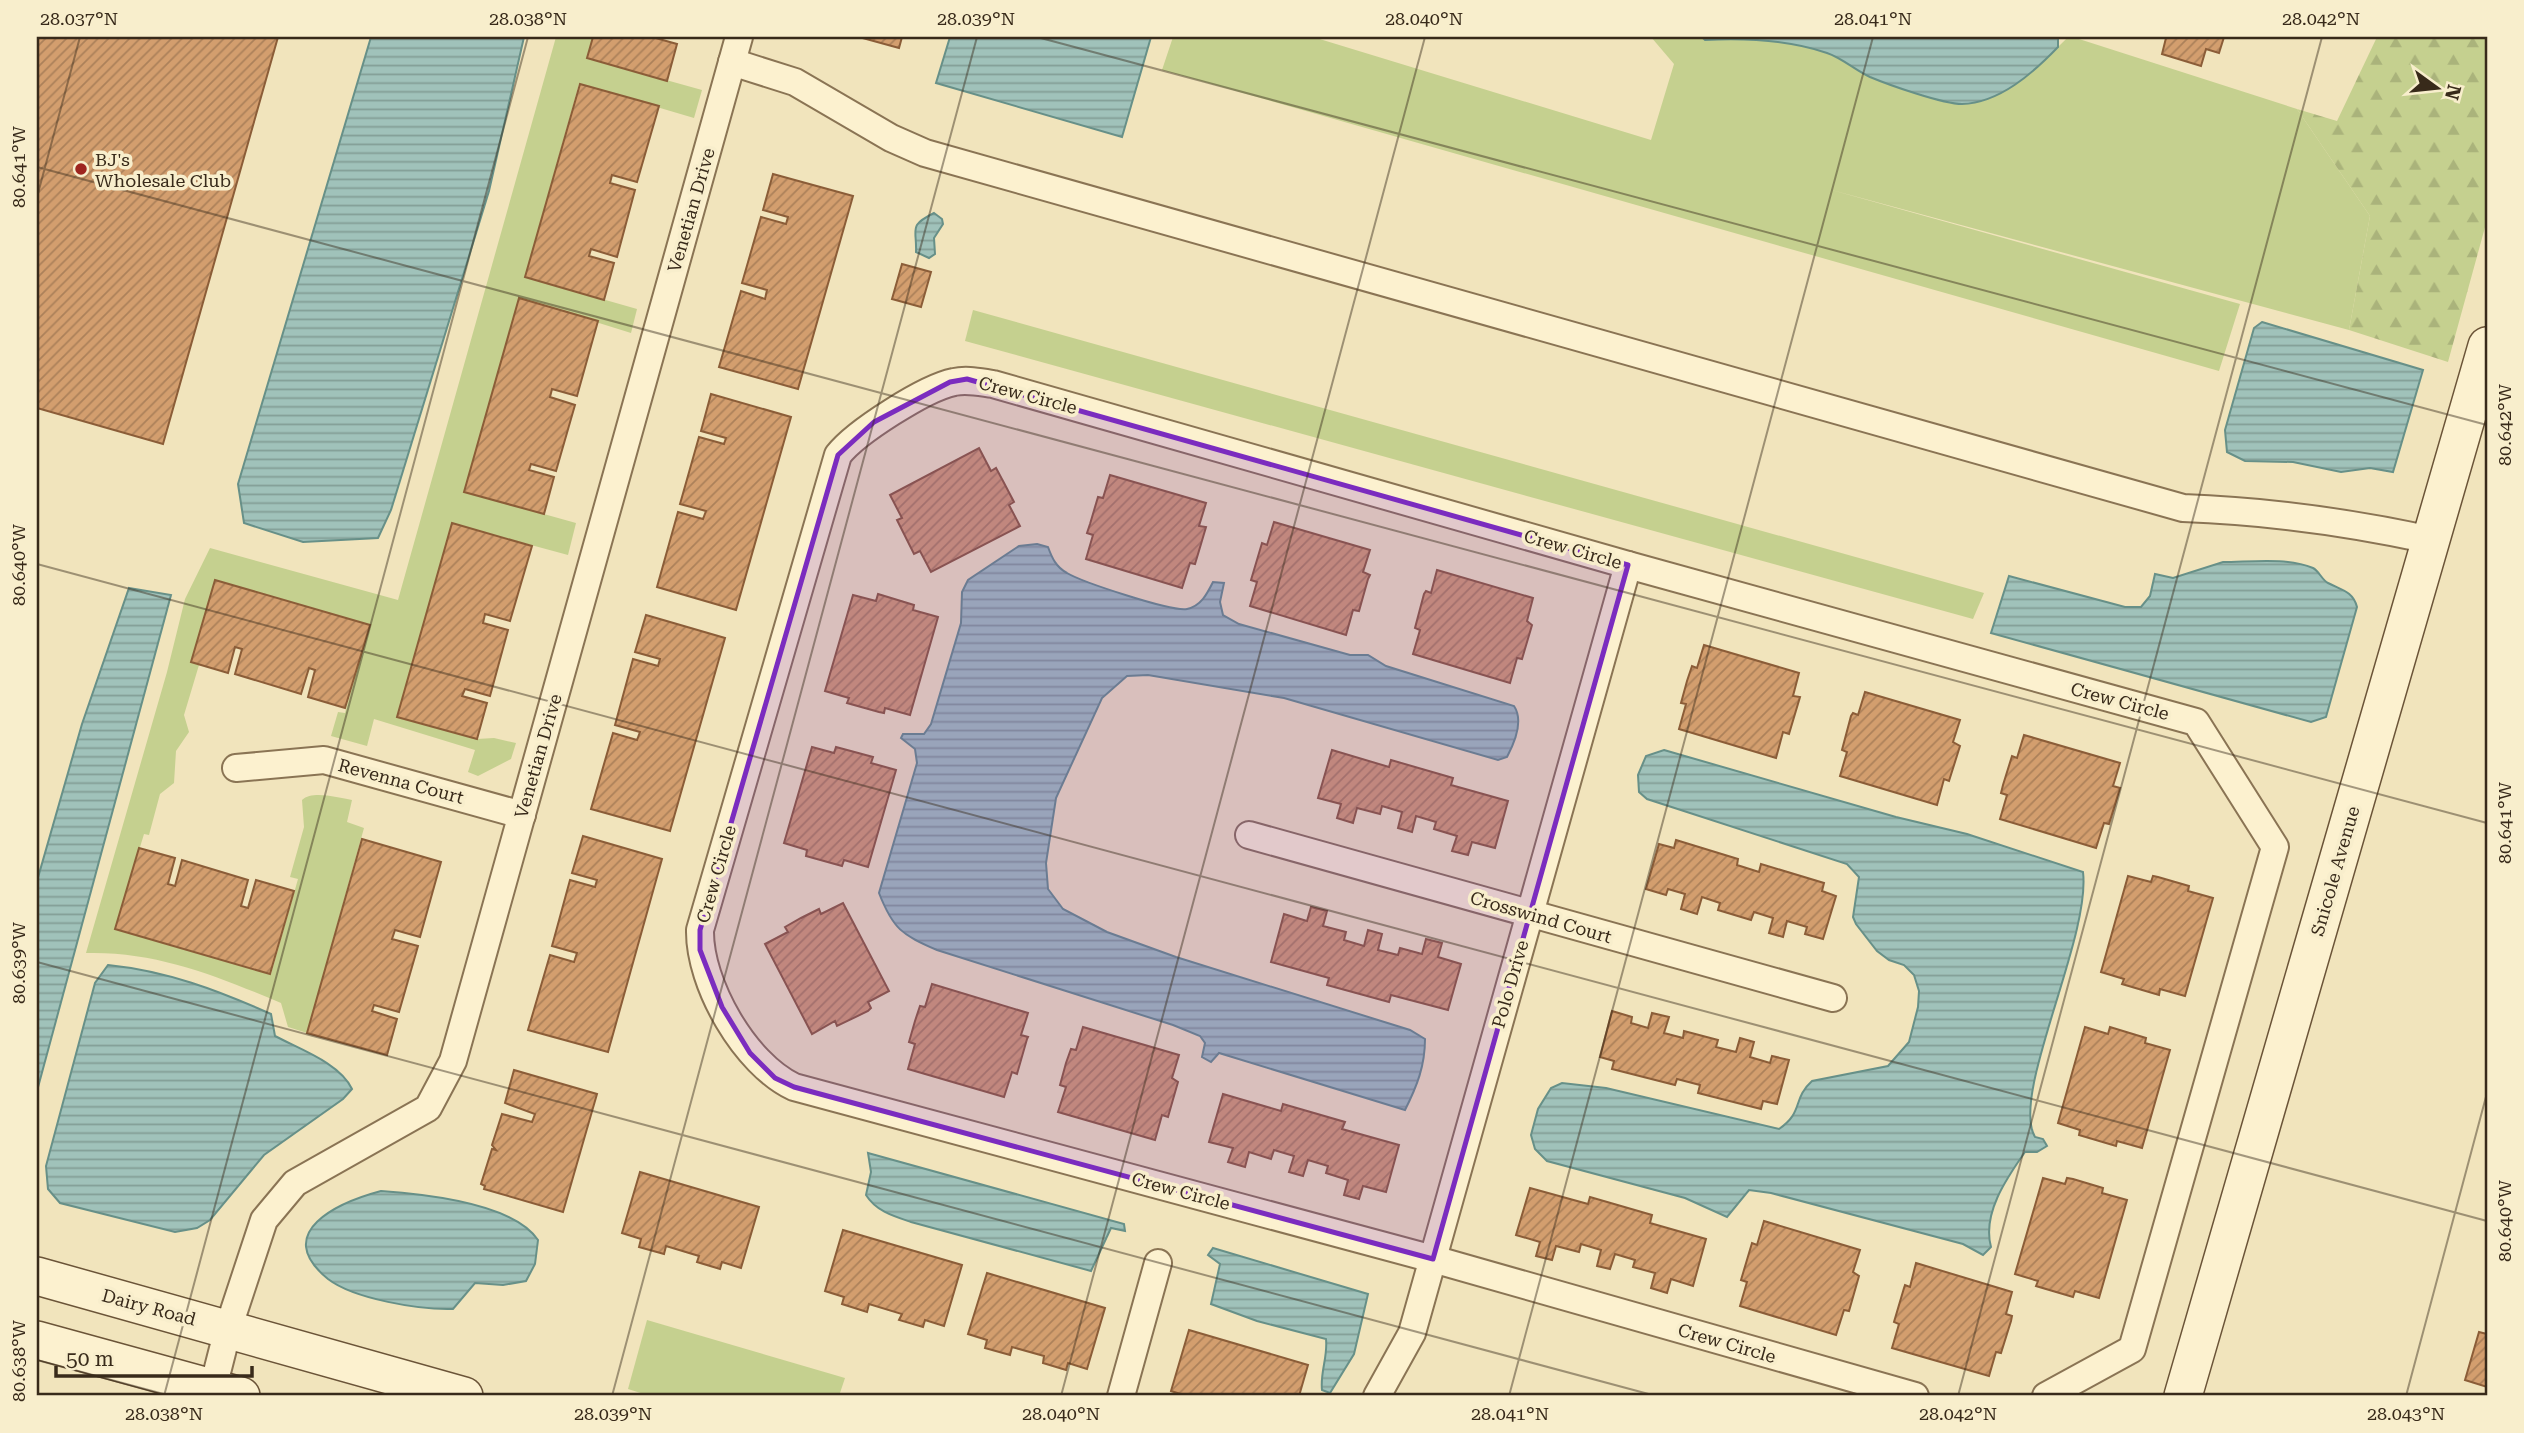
<svg xmlns="http://www.w3.org/2000/svg" width="2524" height="1433" font-family="'Roboto Serif',serif">
<style>
.grass{fill:#c5d08f}
.forest{fill:url(#forest-firs)}
.water{fill:url(#water-rules);stroke:#679088;stroke-width:2}
.building{fill:url(#building-hatch);stroke:#8b5d38;stroke-width:2}
.lines{fill:none;stroke-linecap:round;stroke-linejoin:round}
.street-casing{stroke:#8a7454;stroke-width:30}
.secondary-casing{stroke:#6b5438;stroke-width:40}
.street{stroke:#fcf1cf;stroke-width:26}
.secondary{stroke:#fcf1cf;stroke-width:37}
.marked{fill:#7b2cbf;fill-opacity:0.2;stroke:#7b2cbf;stroke-width:5;stroke-linejoin:round}
.ticks{fill:none;stroke:#382a1a;stroke-width:2;stroke-opacity:0.45}
.poi-dot{fill:#9e251f;stroke:#f8eecc;stroke-width:2.5}
.labels{text-anchor:middle;dominant-baseline:central;stroke-width:7;stroke-linejoin:round;paint-order:stroke}
.poi-label{font-size:18px;fill:#382a1a;stroke:#f8eecc;text-anchor:start}
.street-label{font-size:18px;fill:#382a1a;stroke:#f8eecc}
.neatline{fill:none;stroke:#382a1a;stroke-width:2.5}
.ticks-label{font-size:18px;text-anchor:middle;fill:#382a1a}
</style>
<defs>
<pattern id="forest-firs" width="22" height="20" patternUnits="userSpaceOnUse" patternTransform="scale(1.75)"><rect width="22" height="20" fill="#c5d08f"/><path d="M5 1l3.5 6h-7zM16 11l3.5 6h-7z" fill="#aab37b"/></pattern>
<pattern id="water-rules" width="6" height="5" patternUnits="userSpaceOnUse" patternTransform="scale(1.75)"><rect width="6" height="5" fill="#a0c2ba"/><path d="M0 2.5h6" fill="none" stroke="#839e96"/></pattern>
<pattern id="building-hatch" width="6" height="6" patternUnits="userSpaceOnUse" patternTransform="scale(1.75)"><rect width="6" height="6" fill="#d39e6e"/><path d="M-1 1l2-2M0 6l6-6M5 7l2-2" fill="none" stroke="#ac815a"/></pattern>
</defs>
<rect width="100%" height="100%" fill="#f1e4bc"/>
<g class="grass">
<path d="M556,37H593L587,58L702,90L694,118L579,84L525,277L637,309L631,333L519,298L465,492L576,523L568,555L453,524L398,716L477,739L494,738L516,743L511,759L478,776L468,772L475,750L374,719L367,746L331,736L338,712L345,713L369,625L215,580L191,662L199,665L184,715L189,732L176,751L174,783L160,794L149,835L144,834L115,929L271,974L298,879L290,877L304,827L302,800C313,790 338,798 352,800L347,822L364,828L307,1033L288,1027L281,1003C217,976 156,951 86,953L167,672L185,599L210,548L398,600Z"/>
<path d="M1173,37H1313L1651,140L1674,64L1651,37H1702L1705,40C1744,38 1789,40 1827,53C1842,58 1855,70 1869,76C1889,85 1940,103 1962,104C2002,104 2042,63 2068,37H2079V39L2297,109L2370,216L2349,330L1828,189L2240,304L2219,371L1162,70Z"/>
<polygon points="973,310 1984,593 1973,619 965,341"/>
<polygon points="647,1320 845,1378 839,1396 650,1396 628,1389"/>
</g>
<polygon class="forest" points="2377,37 2487,37 2487,220 2448,362 2349,330 2370,216 2297,109 2337,121"/>
<g class="water">
<polygon points="371,37 524,37 489,191 391,510 378,538 303,542 244,523 238,484"/>
<polygon points="950,37 1151,37 1122,137 936,83"/>
<path d="M1702,37H2058V47C2034,72 2000,103 1962,104C1943,104 1889,85 1870,77C1855,70 1842,58 1827,53C1789,40 1744,38 1705,40Z"/>
<path d="M934,213L942,219L943,224L934,238L935,254L929,258L916,252C917,228 908,226 934,213Z"/>
<polygon points="2262,322 2423,370 2393,472 2370,468 2341,472 2293,462 2245,461 2227,452 2225,430 2254,328"/>
<path d="M1037,544L1048,547C1052,558 1056,567 1067,573C1082,582 1172,612 1187,609C1201,606 1207,594 1213,582L1224,583L1220,602L1223,615L1239,624L1350,655H1368L1386,666L1514,706C1524,721 1515,742 1507,757L1498,760L1284,698L1148,675L1127,676L1102,698L1056,798L1046,863L1048,889L1063,909L1107,932L1176,957L1410,1030L1425,1039C1425,1066 1417,1086 1405,1110L1219,1053L1211,1062L1202,1057L1205,1043L1200,1036L1173,1025L937,950C902,935 893,929 879,893L917,763L915,749L901,738L903,734H924L931,724L961,623L962,592L968,580L1019,546Z"/>
<path d="M2223,562C2250,562 2287,557 2313,568C2319,571 2322,580 2328,583C2341,590 2353,591 2357,607L2326,717L2311,722L1991,633L2009,576L2125,607H2141L2150,596L2155,574L2173,578Z"/>
<polygon points="129,588 171,595 37,1091 37,881 82,724"/>
<path d="M1664,750L1896,817L1967,834L2083,872C2091,938 2010,1095 2035,1137L2043,1139L2047,1146L2037,1152H2025C2006,1179 1982,1214 1991,1247L1983,1255L1963,1244L1771,1193L1749,1190L1727,1217L1685,1198L1547,1161L1535,1149L1531,1135L1538,1109L1551,1088L1562,1083L1606,1088L1779,1129C1804,1112 1792,1099 1812,1081L1888,1066L1909,1042L1918,1007L1919,991L1914,975L1904,965L1889,960L1877,951L1856,924L1853,917L1859,877L1847,864L1647,799L1639,792L1638,775L1646,756Z"/>
<path d="M108,965C167,971 217,990 271,1014L275,1036C299,1049 340,1063 352,1089L343,1099L264,1155L210,1220L197,1228L175,1232L60,1203L48,1189L46,1166L95,983Z"/>
<path d="M868,1153L1124,1224L1125,1231L1111,1228L1091,1271L911,1222C893,1216 876,1211 866,1195L871,1172Z"/>
<path d="M381,1191C423,1194 513,1203 538,1240L535,1264L526,1281L503,1285L475,1283L453,1309C420,1310 354,1299 328,1279C270,1232 340,1202 381,1191Z"/>
<path d="M1213,1248L1368,1294L1354,1354L1330,1393L1322,1390C1320,1372 1328,1357 1326,1339L1257,1321L1211,1304L1220,1264L1208,1255Z"/>
</g>
<g class="building">
<polygon points="37,37 278,37 163,444 37,408"/>
<polygon points="593,37 652,37 677,44 667,81 587,58"/>
<polygon points="859,37 902,37 899,48"/>
<polygon points="2162,37 2224,37 2219,53 2206,49 2201,66 2162,54 2166,38"/>
<polygon points="580,84 659,106 637,182 612,175 610,183 635,190 617,257 591,249 589,256 614,263 604,300 525,277"/>
<polygon points="773,174 853,196 798,389 719,367 741,291 765,299 767,290 742,283 761,217 786,224 788,217 763,210"/>
<polygon points="902,264 931,272 921,307 892,299"/>
<polygon points="519,298 598,321 577,396 552,389 550,397 575,405 556,471 531,464 529,470 554,477 544,514 464,492"/>
<polygon points="711,394 791,417 736,610 657,587 678,512 703,519 706,511 680,504 699,437 724,444 726,438 701,431"/>
<polygon points="979,448 991,471 996,468 1003,481 1014,502 1009,505 1020,526 931,572 920,551 914,554 897,520 902,518 890,495"/>
<polygon points="1110,475 1206,503 1199,526 1206,527 1201,544 1195,564 1190,563 1182,588 1086,559 1093,535 1087,533 1090,524 1098,497 1103,498"/>
<polygon points="1274,522 1370,550 1363,572 1370,575 1368,579 1359,611 1353,610 1346,635 1250,606 1257,582 1251,580 1262,543 1267,545"/>
<polygon points="452,523 532,546 510,621 485,614 483,623 508,630 490,696 465,689 462,696 487,703 477,739 397,717"/>
<polygon points="1437,570 1533,598 1527,621 1532,625 1522,659 1517,658 1510,683 1413,654 1420,630 1415,628 1424,594 1426,591 1431,593"/>
<polygon points="215,580 370,625 345,708 308,697 315,670 309,668 301,694 235,674 242,649 235,647 228,673 191,662"/>
<polygon points="878,594 914,605 913,610 938,617 910,715 885,708 884,713 879,712 847,703 849,698 825,691 853,595 876,601"/>
<polygon points="646,615 725,638 670,831 591,809 613,733 637,740 640,732 615,725 633,659 658,666 660,659 635,652"/>
<polygon points="1704,645 1799,673 1793,696 1800,697 1789,734 1783,732 1776,758 1679,729 1686,704 1681,703 1687,681 1692,666 1697,668"/>
<polygon points="1865,692 1960,720 1953,742 1960,746 1949,781 1944,779 1937,805 1840,776 1847,752 1842,750 1851,716 1853,713 1858,715"/>
<polygon points="2024,735 2120,763 2113,786 2120,788 2109,824 2104,823 2096,848 2000,819 2007,795 2001,793 2003,785 2012,756 2017,758"/>
<polygon points="812,747 834,753 836,747 873,757 871,763 896,770 868,867 844,860 842,866 806,856 807,850 784,843"/>
<polygon points="1332,750 1389,767 1391,760 1453,778 1451,785 1508,801 1495,848 1472,842 1468,855 1452,851 1457,836 1434,829 1436,822 1416,816 1412,832 1398,828 1402,812 1382,806 1380,814 1357,808 1353,823 1337,818 1341,804 1318,798"/>
<polygon points="583,836 662,859 608,1052 528,1030 550,955 574,962 577,953 552,946 570,880 595,887 597,880 572,873"/>
<polygon points="362,839 441,862 420,937 395,930 392,939 418,946 399,1012 374,1005 372,1011 397,1019 387,1055 307,1033"/>
<polygon points="1676,840 1738,859 1737,865 1759,872 1761,864 1824,883 1822,891 1836,896 1823,939 1805,934 1807,927 1787,921 1783,937 1769,933 1773,918 1754,912 1751,920 1718,910 1720,903 1702,897 1697,914 1681,909 1685,894 1668,889 1666,895 1646,889 1659,844 1674,848"/>
<polygon points="139,848 175,858 168,884 175,886 182,860 248,880 241,906 248,908 256,880 294,891 270,974 115,929"/>
<polygon points="2128,876 2151,882 2153,876 2158,877 2189,886 2188,891 2213,898 2185,996 2160,989 2159,995 2122,984 2124,979 2101,972"/>
<polygon points="843,903 889,991 868,1002 871,1008 868,1011 837,1026 835,1021 812,1034 765,944 788,932 785,927 801,918 819,909 821,914"/>
<polygon points="1311,907 1327,911 1323,926 1346,932 1344,940 1364,946 1368,930 1382,934 1378,950 1398,955 1400,948 1422,954 1426,939 1442,943 1438,957 1461,964 1448,1010 1391,995 1389,1002 1327,985 1329,978 1271,962 1284,914 1307,921"/>
<polygon points="932,984 1028,1013 1021,1035 1028,1037 1027,1039 1017,1074 1012,1072 1004,1097 908,1069 915,1044 909,1042 915,1021 920,1006 925,1007"/>
<polygon points="1612,1011 1632,1017 1631,1023 1648,1028 1652,1013 1669,1017 1664,1033 1683,1038 1684,1031 1718,1040 1716,1047 1736,1052 1740,1038 1754,1042 1750,1057 1770,1063 1772,1056 1789,1060 1777,1104 1763,1101 1761,1109 1698,1093 1700,1085 1677,1079 1675,1085 1612,1069 1614,1061 1600,1057"/>
<polygon points="1083,1027 1179,1055 1172,1078 1178,1082 1168,1117 1162,1115 1155,1140 1058,1112 1066,1087 1060,1085 1066,1063 1071,1049 1076,1050"/>
<polygon points="2085,1027 2108,1034 2110,1027 2146,1038 2145,1043 2170,1050 2142,1148 2117,1141 2116,1146 2079,1135 2080,1130 2058,1123"/>
<polygon points="514,1070 597,1094 563,1212 484,1189 485,1186 481,1184 492,1149 496,1150 492,1145 502,1114 532,1122 535,1114 505,1103"/>
<polygon points="1223,1094 1281,1111 1283,1104 1345,1122 1342,1129 1399,1145 1386,1192 1363,1186 1359,1199 1344,1195 1348,1180 1326,1173 1328,1166 1308,1160 1303,1176 1289,1172 1294,1156 1274,1150 1271,1159 1249,1152 1245,1167 1228,1162 1233,1148 1209,1142"/>
<polygon points="640,1172 759,1207 741,1268 722,1262 720,1269 697,1262 699,1256 666,1246 664,1254 639,1247 641,1239 622,1233"/>
<polygon points="2043,1178 2065,1184 2067,1178 2073,1179 2103,1188 2102,1193 2127,1200 2099,1298 2075,1291 2073,1297 2036,1286 2038,1281 2015,1274"/>
<polygon points="1530,1188 1588,1204 1590,1197 1652,1215 1650,1223 1706,1239 1693,1286 1671,1279 1667,1293 1651,1288 1655,1273 1633,1267 1635,1260 1615,1254 1610,1269 1597,1266 1601,1250 1581,1244 1579,1252 1556,1246 1552,1260 1536,1256 1540,1242 1516,1235"/>
<polygon points="1764,1221 1860,1250 1853,1272 1859,1276 1849,1311 1844,1310 1836,1335 1740,1306 1747,1282 1741,1280 1752,1243 1757,1245"/>
<polygon points="843,1230 962,1265 944,1326 925,1320 923,1327 899,1320 902,1314 869,1304 867,1312 842,1304 844,1297 825,1291"/>
<polygon points="1916,1263 2012,1292 2006,1314 2012,1316 2011,1321 2001,1353 1996,1352 1989,1376 1892,1348 1899,1324 1894,1322 1904,1288 1905,1285 1910,1287"/>
<polygon points="987,1273 1105,1308 1087,1369 1068,1363 1066,1370 1043,1363 1044,1356 1012,1347 1010,1355 985,1348 987,1340 968,1334"/>
<polygon points="1189,1330 1308,1365 1299,1396 1187,1396 1171,1391"/>
<polygon points="2479,1332 2487,1334 2487,1387 2465,1380"/>
</g>
<g class="lines">
<defs>
<g id="street">
<path d="M732,62L795,82L891,138L925,153L2183,508C2267,511 2348,522 2431,540"/>
<polyline points="236,768 324,760 522,815"/>
<polyline points="1249,835 1833,998"/>
<polyline points="213,1388 228,1329 264,1220 295,1183 428,1108 453,1061 739,37"/>
<polyline points="1121,1396 1158,1263"/>
<polyline points="1377,1396 1412,1333 1628,565"/>
<path d="M1915,1396L1433,1259L794,1087C745,1064 699,984 700,930L838,455C856,432 925,388 954,382C967,379 979,382 993,384L1628,565L2196,722L2275,847L2132,1349L2046,1396"/>
</g>
<g id="secondary">
<polyline points="37,1276 464,1396"/>
<polyline points="37,1340 241,1396"/>
<polyline points="2183,1396 2487,346"/>
</g>
</defs>
<use href="#street" class="street-casing"/>
<use href="#secondary" class="secondary-casing"/>
<use href="#street" class="street"/>
<use href="#secondary" class="secondary"/>
</g>
<path class="marked" d="M967,379L1628,565L1433,1259L794,1087L775,1078L750,1053L722,1007L700,950V930L838,455L874,422L950,382Z"/>
<path class="ticks" d="M1037,37L2487,425M37,167L2487,823M37,197L80,37M37,564L2487,1221M37,962L1656,1396M37,1360L171,1396M164,1396L528,37M612,1396L977,37M1061,1396L1425,37M1509,1396L1873,37M1958,1396L2322,37M2406,1396L2487,1093"/>
<circle class="poi-dot" cx="81" cy="169" r="7"/>
<g class="labels">
<g class="poi-label">
<text x="95" y="159">BJ's<tspan x="95" dy="21">Wholesale Club</tspan></text>
</g>
<g class="street-label">
<text transform="translate(691 210) rotate(-74)">Venetian Drive</text>
<text transform="translate(1028 395) rotate(15)">Crew Circle</text>
<text transform="translate(1573 549) rotate(16)">Crew Circle</text>
<text transform="translate(2120 701) rotate(15)">Crew Circle</text>
<text transform="translate(538 756) rotate(-74)">Venetian Drive</text>
<text transform="translate(401 781) rotate(15)">Revenna Court</text>
<text transform="translate(2335 871) rotate(-74)">Snicole Avenue</text>
<text transform="translate(716 874) rotate(-74)">Crew Circle</text>
<text transform="translate(1541 917) rotate(16)">Crosswind Court</text>
<text transform="translate(1510 984) rotate(-74)">Polo Drive</text>
<text transform="translate(1181 1191) rotate(15)">Crew Circle</text>
<text transform="translate(149 1307) rotate(15)">Dairy Road</text>
<text transform="translate(1727 1343) rotate(16)">Crew Circle</text>
</g>
</g>
<rect width="2524" height="1433" fill="none" stroke="#f8eecc" stroke-width="77"/>
<g transform="translate(2437 88) rotate(105)" stroke="#f8eecc" stroke-width="5" paint-order="stroke">
<path d="M0-5L12 26L0 18L-12 26Z" fill="#382a1a"/>
<text y="-10" font-size="19" font-weight="bold" text-anchor="middle" fill="#382a1a">N</text>
</g>
<path d="M56 1366v10h196v-10" fill="none" stroke="#382a1a" stroke-width="3.5"/>
<text x="66" y="1366" font-size="21" fill="#382a1a" stroke="#f8eecc" stroke-width="5" paint-order="stroke">50 m</text>
<rect x="38" y="38" width="2448" height="1356" class="neatline"/>
<g class="ticks-label">
<text x="79" y="25">28.037°N</text>
<text x="528" y="25">28.038°N</text>
<text x="976" y="25">28.039°N</text>
<text x="1424" y="25">28.040°N</text>
<text x="1873" y="25">28.041°N</text>
<text x="2321" y="25">28.042°N</text>
<text transform="translate(19 167) rotate(-90)" y="6">80.641°W</text>
<text transform="translate(2505 425) rotate(-90)" y="6">80.642°W</text>
<text transform="translate(19 565) rotate(-90)" y="6">80.640°W</text>
<text transform="translate(2505 823) rotate(-90)" y="6">80.641°W</text>
<text transform="translate(19 963) rotate(-90)" y="6">80.639°W</text>
<text transform="translate(2505 1221) rotate(-90)" y="6">80.640°W</text>
<text transform="translate(19 1361) rotate(-90)" y="6">80.638°W</text>
<text x="164" y="1420">28.038°N</text>
<text x="613" y="1420">28.039°N</text>
<text x="1061" y="1420">28.040°N</text>
<text x="1510" y="1420">28.041°N</text>
<text x="1958" y="1420">28.042°N</text>
<text x="2406" y="1420">28.043°N</text>
</g>
</svg>
